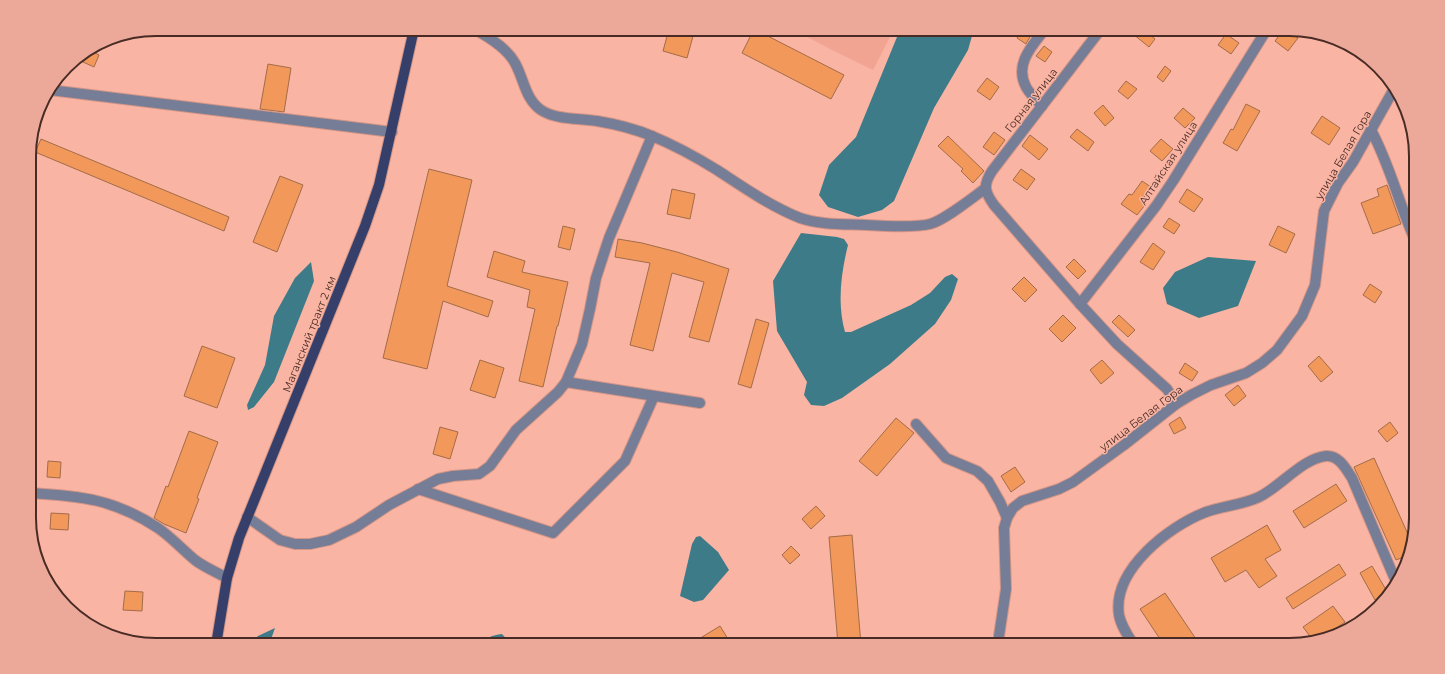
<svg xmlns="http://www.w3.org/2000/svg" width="1445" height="674" font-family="Montserrat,sans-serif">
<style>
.built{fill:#f2a493}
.water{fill:#3d7b88}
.building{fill:#f2985b;stroke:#a36c48}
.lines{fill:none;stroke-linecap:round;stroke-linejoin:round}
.minor-casing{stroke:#d39687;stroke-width:12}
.major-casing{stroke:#d39687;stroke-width:12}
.minor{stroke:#767d96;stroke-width:10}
.major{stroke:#363f6a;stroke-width:10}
.labels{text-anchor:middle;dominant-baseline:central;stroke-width:3;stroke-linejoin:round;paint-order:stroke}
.street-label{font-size:11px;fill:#472b24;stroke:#fab4a3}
.rim{fill:none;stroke:#472b24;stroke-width:2}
</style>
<rect width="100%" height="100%" fill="#fab4a3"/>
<polygon class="built" points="792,29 894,29 873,70 834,51"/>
<g class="water">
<polygon points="902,29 974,29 968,50 934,108 894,201 882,210 858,217 828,207 819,195 829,165 856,137 897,37"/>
<path d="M801,233L837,237L844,239L848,245C841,273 837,304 845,332H851L911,305L930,293L945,277L952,274L958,279L951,300L935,324L890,364L842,398L824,406L811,405L804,395L807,382L777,331L773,281Z"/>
<polygon points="1208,257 1256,261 1238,306 1199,318 1167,304 1163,288 1175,272"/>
<polygon points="311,262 314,281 274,382 254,407 248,410 247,405 265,365 274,316 295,278"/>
<polygon points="700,536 718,552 729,570 703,600 694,602 680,596 692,544 696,537"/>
<polygon points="275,628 269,645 248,645 258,636"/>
<path d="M502,634L512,645H478C486,638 492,635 502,634Z"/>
</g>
<g class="building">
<polygon points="669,29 695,29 687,58 663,51"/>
<polygon points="754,29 844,75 831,99 742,53"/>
<polygon points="1023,29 1026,29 1032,33 1026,44 1017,38"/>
<polygon points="1137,29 1143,29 1155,39 1149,47 1133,34"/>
<polygon points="1284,29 1298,38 1288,51 1275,41"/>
<polygon points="1226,34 1239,43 1231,54 1218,45"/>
<polygon points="1044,46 1052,52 1045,62 1036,56"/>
<polygon points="89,50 99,55 94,67 83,62"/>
<polygon points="268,64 291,68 284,112 260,109"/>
<polygon points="1165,66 1171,71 1163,82 1157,77"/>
<polygon points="987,78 999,87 990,100 977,91"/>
<polygon points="1126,81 1137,89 1128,99 1118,91"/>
<polygon points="1246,104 1260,111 1237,151 1223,143 1231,129 1233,130"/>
<polygon points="1103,105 1114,118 1105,126 1094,113"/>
<polygon points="1183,108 1195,118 1185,128 1174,118"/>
<polygon points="1322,116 1340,128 1329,145 1311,133"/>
<polygon points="1077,129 1094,142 1088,151 1070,137"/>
<polygon points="994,132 1005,140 994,155 983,147"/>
<polygon points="1030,135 1048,149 1039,160 1022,146"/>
<polygon points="948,136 984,171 973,183 961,171 963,169 938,146"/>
<polygon points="41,139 229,217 224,231 35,152"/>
<polygon points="1161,139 1173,149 1162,161 1150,151"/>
<polygon points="429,169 472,180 447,286 493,301 488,317 443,301 427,369 383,358"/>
<polygon points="1021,169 1035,179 1027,190 1013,180"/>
<polygon points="280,176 303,185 277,252 253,242"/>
<polygon points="1142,181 1151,187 1141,202 1145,205 1137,215 1121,204 1129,194 1132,195"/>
<polygon points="1387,185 1401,224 1373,234 1361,203 1379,196 1377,189"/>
<polygon points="672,189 695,194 690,219 667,214"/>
<polygon points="1187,189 1203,199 1194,212 1179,202"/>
<polygon points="1169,218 1180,225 1174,234 1163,227"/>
<polygon points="563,226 575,229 570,250 558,247"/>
<polygon points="1278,226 1295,234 1286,253 1269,245"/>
<polygon points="618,239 642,243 677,252 729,269 709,342 689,337 704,282 672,273 653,351 630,345 650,263 615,257"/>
<polygon points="1153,243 1165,252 1153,270 1140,262"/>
<polygon points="494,251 525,261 522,272 568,282 558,326 557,326 543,387 519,381 535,309 527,307 530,290 487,277"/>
<polygon points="1074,259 1086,271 1078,279 1066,267"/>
<polygon points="1024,277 1037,290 1025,302 1012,289"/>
<polygon points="1370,284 1382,292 1375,303 1363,295"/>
<polygon points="1063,315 1076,328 1062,342 1049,329"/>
<polygon points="1119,315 1135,330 1128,337 1112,322"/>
<polygon points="756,319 769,323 751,388 738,384"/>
<polygon points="202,346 235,358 217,408 184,396"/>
<polygon points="1319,356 1333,372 1321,382 1308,366"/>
<polygon points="480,360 504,368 495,398 470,390"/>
<polygon points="1102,360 1114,373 1101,384 1090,370"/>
<polygon points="1185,363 1198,372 1192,381 1179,373"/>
<polygon points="1238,385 1246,396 1234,406 1225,395"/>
<polygon points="1180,417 1186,428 1174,434 1169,424"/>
<polygon points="896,418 914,433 877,476 859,461"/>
<polygon points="1390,422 1398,433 1387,442 1378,431"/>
<polygon points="440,427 458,432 450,459 433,454"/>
<polygon points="189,431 218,442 197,498 199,499 186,533 164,524 154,518 166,486 168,487"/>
<polygon points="1374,458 1411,541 1409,555 1396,560 1354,467"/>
<polygon points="48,461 61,462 60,478 47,477"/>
<polygon points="1015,467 1025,482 1011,492 1001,476"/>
<polygon points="1336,484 1347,501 1304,528 1293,511"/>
<polygon points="816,506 825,516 811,529 802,519"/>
<polygon points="51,513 69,514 68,530 50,529"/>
<polygon points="1267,525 1281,550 1265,559 1277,576 1259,588 1246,570 1225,582 1211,558"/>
<polygon points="852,535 861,645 838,645 829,537"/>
<polygon points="791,546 800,555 790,564 782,555"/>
<polygon points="1339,564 1346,575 1293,609 1286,598"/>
<polygon points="1372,566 1388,593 1375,600 1360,573"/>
<polygon points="125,591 143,592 142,611 123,610"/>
<polygon points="1165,593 1200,645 1164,645 1140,609"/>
<polygon points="1333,606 1345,622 1328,634 1312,639 1303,627"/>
<polygon points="720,626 728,639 719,645 689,645"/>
</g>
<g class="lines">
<defs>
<g id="minor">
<path d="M474,29C489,37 507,48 515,63C524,79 525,99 541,110C556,120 580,118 597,121C615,124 635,129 652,136C674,145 696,157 717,170C743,187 770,206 800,218C820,225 846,224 866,225C882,226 915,228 930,224C945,220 972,198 986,188"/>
<path d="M1101,29L992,171C983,185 984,191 994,205L1080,304L1117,344L1167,389L1176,404"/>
<polyline points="50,90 392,132"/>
<path d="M1042,106C1036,100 1030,94 1026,87C1014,64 1032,46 1045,29"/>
<path d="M1371,130C1390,165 1399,204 1415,240"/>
<polyline points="1080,304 1156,206 1173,181 1267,29"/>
<polyline points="566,382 700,403"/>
<polyline points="916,424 946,458 977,471 988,481 1000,502 1007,518"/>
<polyline points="418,489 553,533 625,461 654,396"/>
<path d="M30,493C81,496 114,499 158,528C171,537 182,549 195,560C204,567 216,572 227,578"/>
<polyline points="247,517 280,540 295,544 310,544 329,540 356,527 389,505 438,479 453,476 479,474 490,466 516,430 558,392 566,382 582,344 590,309 596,278 609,238 652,136"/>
<polyline points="1000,645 999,636 1006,589 1004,528 1007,518 1013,508 1022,501 1059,489 1073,482 1124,445 1176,404 1191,395 1211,385 1246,373 1262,363 1277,350 1302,316 1315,285 1324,211 1338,183 1353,162 1394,89"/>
<path d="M1134,645C1128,636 1121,626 1119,615C1112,570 1169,526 1206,512C1223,506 1242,505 1259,497C1280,487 1303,458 1326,456C1339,455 1346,469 1352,478L1394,577"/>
</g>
<polyline id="major" points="216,645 227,578 239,538 365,226 379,185 414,29"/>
</defs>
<use href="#minor" class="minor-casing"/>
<use href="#major" class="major-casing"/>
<use href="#minor" class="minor"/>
<use href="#major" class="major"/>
</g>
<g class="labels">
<g class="street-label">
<text transform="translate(1031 100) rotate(-52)">Горная улица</text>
<text transform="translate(1343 155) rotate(-60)">улица Белая Гора</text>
<text transform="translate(1168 163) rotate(-57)">Алтайская улица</text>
<text transform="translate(309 334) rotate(-68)">Маганский тракт 2 км</text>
<text transform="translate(1141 418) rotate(-37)">улица Белая Гора</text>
</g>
</g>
<path d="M0 0H1445V674H0ZM156 36H1289A120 120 0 0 1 1409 156V518A120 120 0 0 1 1289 638H156A120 120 0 0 1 36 518V156A120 120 0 0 1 156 36Z" fill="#eca999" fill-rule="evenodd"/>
<path class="rim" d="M156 36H1289A120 120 0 0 1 1409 156V518A120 120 0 0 1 1289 638H156A120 120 0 0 1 36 518V156A120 120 0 0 1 156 36Z"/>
</svg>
